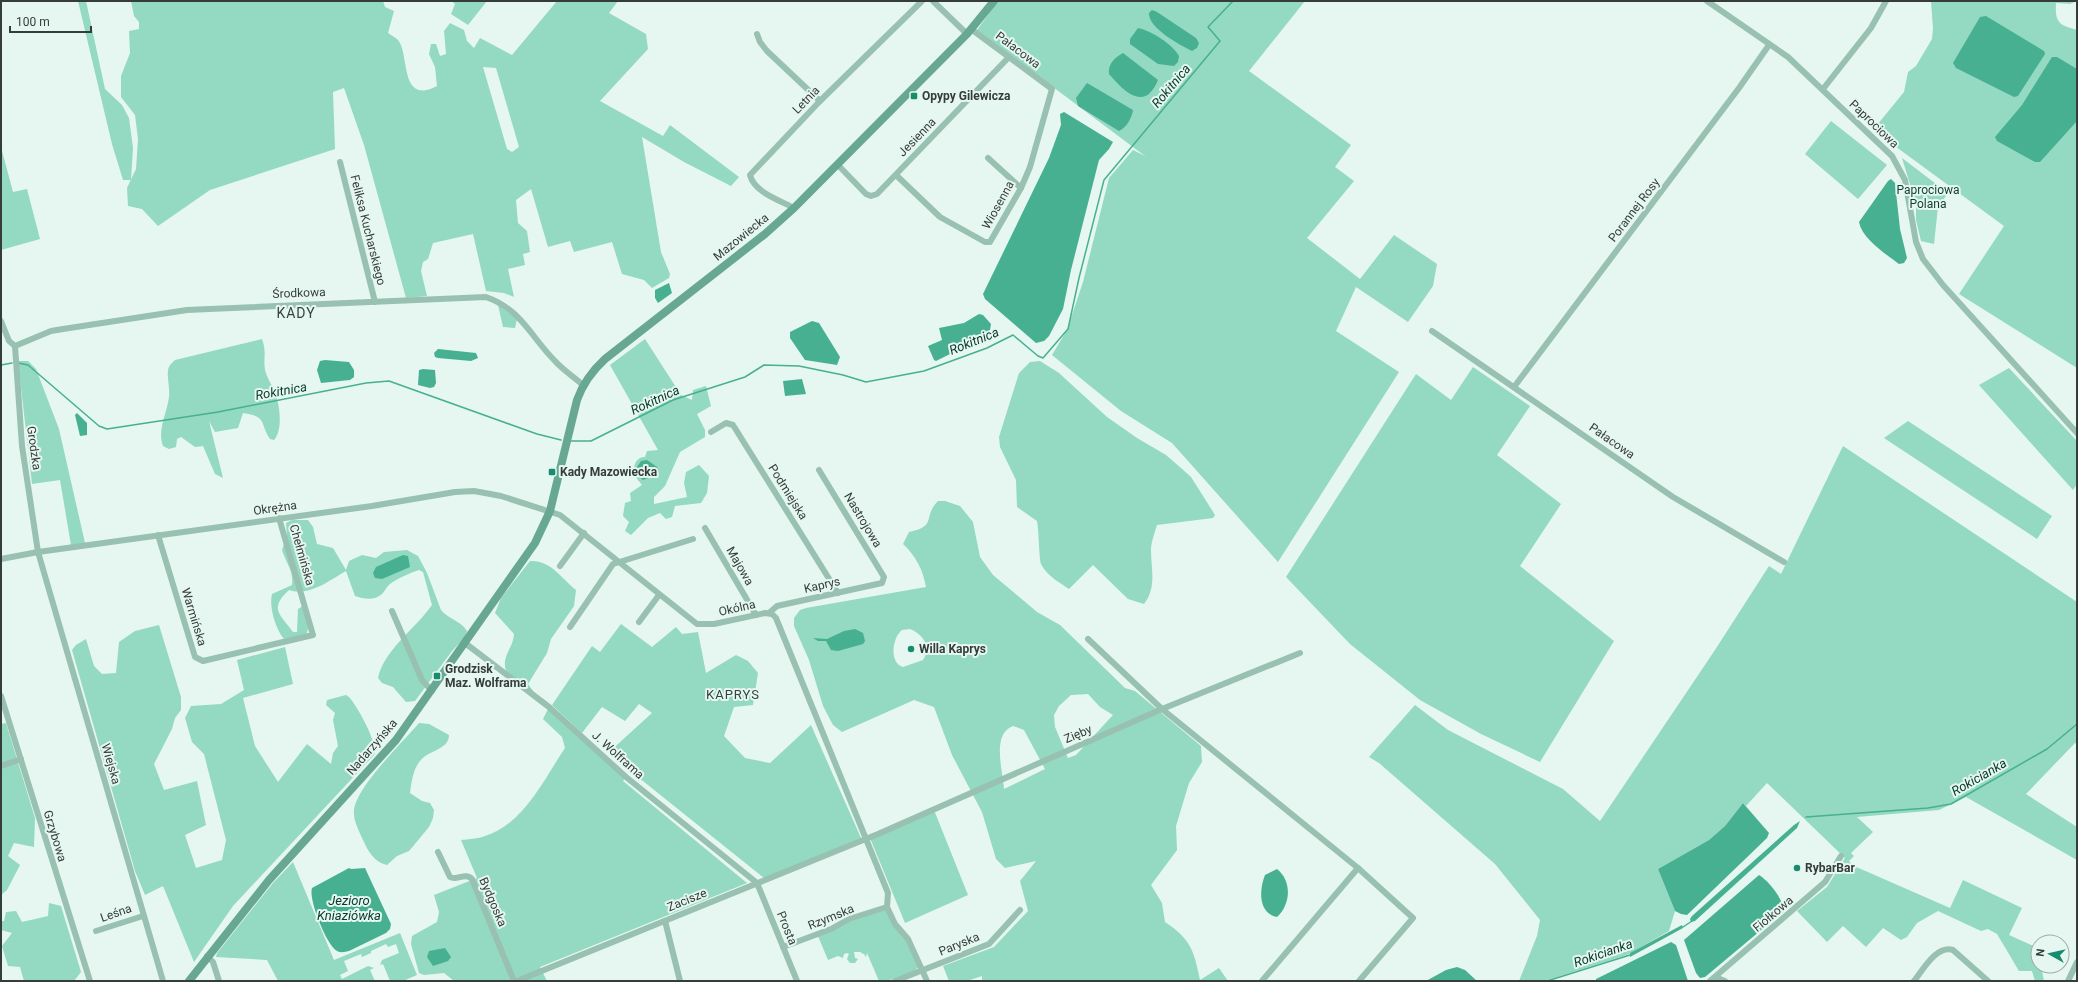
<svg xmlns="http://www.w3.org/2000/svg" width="2078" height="982" font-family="Roboto,sans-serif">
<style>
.green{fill:#94d9c1;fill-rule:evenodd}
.water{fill:#47b090}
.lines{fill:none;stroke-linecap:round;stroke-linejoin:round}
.stream{stroke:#47b090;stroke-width:1.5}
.street{stroke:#98c1b1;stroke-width:6}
.secondary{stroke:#68a892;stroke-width:8}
.poi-dot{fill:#178c6e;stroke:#e5f7f0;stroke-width:1.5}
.labels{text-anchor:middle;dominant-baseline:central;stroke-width:4;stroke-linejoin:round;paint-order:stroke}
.street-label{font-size:12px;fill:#353d3a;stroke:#e5f7f0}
.poi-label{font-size:12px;font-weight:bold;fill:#353d3a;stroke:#e5f7f0;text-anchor:start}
.park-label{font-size:12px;fill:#0f3e30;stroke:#e5f7f0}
.water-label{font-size:13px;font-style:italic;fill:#08382b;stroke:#e5f7f0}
.neighbourhood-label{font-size:13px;letter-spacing:1px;fill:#35443e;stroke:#e5f7f0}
.quarter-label{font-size:14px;letter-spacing:1px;fill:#35443e;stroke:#e5f7f0}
</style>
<rect width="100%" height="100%" fill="#e5f7f0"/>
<g class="green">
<polygon points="78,1 86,1 105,89 122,105 129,118 133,148 131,180 123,180 112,144"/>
<path d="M131,1H383L385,7L394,11L388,33C391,35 396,38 398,40C410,54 399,106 437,86L435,67L429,54L431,44H436L440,56L446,54L444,31L450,23L464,30L467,41L474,48L480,38L512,55L557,1H618L609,13L646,34L648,49L600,101L663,136L670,125L739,177L731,186L684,162L642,137L661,252L670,274L669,278L652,288L644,280L622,274L612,242L574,252L570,241L548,247L531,189L516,200L518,223L527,231L530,252L523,254L525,265L508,269L514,297L504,293L486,291L473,234L433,243L428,259L423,262L421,271L427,296L406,298L364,145L344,88L333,92L335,149L210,190L158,226L142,209L128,206L127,188L136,169L138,139L135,115L121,97V76L130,53L129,31L139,29V22L134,16ZM483,67L496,68L519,147L512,152L507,149Z"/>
<polygon points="452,1 487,1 468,25 451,14 455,4"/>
<polygon points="998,1 1305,1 1249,71 1351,145 1335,167 1354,181 1307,238 1360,279 1394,235 1437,264 1433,286 1408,322 1356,287 1336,331 1399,372 1278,562 1172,443 1121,411 1052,355 1067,330 1083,282 1109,178 1133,150 1145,156 977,30"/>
<path d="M1931,1H2077L2070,4L2056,3C2055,22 2058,25 2077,30V368L1959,294L2004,226L1873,130L1904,92L1908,72L1916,66L1932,39L1933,29Z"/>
<polygon points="1831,121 1887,165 1858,199 1805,154"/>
<polygon points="1,147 13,192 27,189 40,239 1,250"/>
<polygon points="1902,158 1948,193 1938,207 1934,244 1921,241 1916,220 1916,204"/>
<polygon points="498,305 517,319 515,328 503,327"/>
<path d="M262,339C267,353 263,358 265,370C267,378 272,385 275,393C280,405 283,430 274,440L270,439C259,422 268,417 243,413L238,428L215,432L209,421L223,478L215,474L203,446L195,447L181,437L177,439L176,447L169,449L163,446C157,430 167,413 169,397C170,388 167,378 168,370C169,365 172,363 175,360Z"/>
<path d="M645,339L681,395L692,400L693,390L706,386L711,406L697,414L705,430V437L680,452L665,486L654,497V504L687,497L684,483L686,472L699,465L709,476L707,493L701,503L675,506L672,517L666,519L660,513L648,518L631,535L625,531L629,522L623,516L625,503L631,501L630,493L642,485L634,475C633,467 635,457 645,457L647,451L658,450L610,365Z"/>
<polygon points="18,361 28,361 36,369 59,429 85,543 71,545 60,480 32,484"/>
<path d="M1040,361L1059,373L1107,417L1137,438L1166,455L1181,468L1191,477L1215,515L1213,518L1157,525C1155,532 1151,542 1151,550C1151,569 1157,587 1144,604L1128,599L1093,565L1069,589C1059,582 1047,576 1041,564C1039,558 1039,531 1037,521L1017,507L1016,480L1000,447L999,437L1019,373L1030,362Z"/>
<polygon points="1473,367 1530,406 1497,455 1561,504 1520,566 1614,641 1540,762 1481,734 1420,700 1350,644 1286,577 1416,374 1451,400"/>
<polygon points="2009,368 2077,441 2077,484 2073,490 1979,385"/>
<polygon points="1908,421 2052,516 2037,539 1884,438"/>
<polygon points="1843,446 2077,602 2077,744 2075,743 2026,794 2077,827 2077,860 1966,797 1939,810 1857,817 1873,832 1851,853 1854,856 1849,861 1854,866 1950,908 1963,880 2022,908 2009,935 2038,948 2038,966 2041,966 2044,981 2035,981 2032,971 2019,971 1997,934 1988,929 1981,931 1938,911 1917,923 1907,937 1901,940 1883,928 1866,947 1843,926 1827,942 1797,911 1827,887 1845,858 1767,783 1746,806 1743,803 1725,826 1709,840 1658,869 1675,911 1669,931 1627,955 1544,981 1519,981 1537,936 1540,920 1495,864 1379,763 1369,757 1415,705 1448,730 1563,789 1600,821 1715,650 1769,566 1781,574"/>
<path d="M938,501H945L960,506L973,522L980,557L993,575L1037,612L1060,625L1125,688L1135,691L1201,746L1202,762L1189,783L1176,826L1177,850L1151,885L1162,903L1165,922C1191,939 1194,951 1200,980L1219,968L1228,981H982V976L967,981H949L943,966L994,947L1028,911L1020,881L1036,861L1005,868L996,859L982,812L952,755L934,707L914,700L842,732L833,725L823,706L809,660L794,626V618L800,610L806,608L926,587C923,570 916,556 903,544L909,532C938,526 922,517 938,501ZM910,629C923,634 932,647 923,660L903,667C889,663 892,638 902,630ZM1088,694L1100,707L1113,715L1076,755L1068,758L1055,727L1054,715L1059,706L1071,695ZM1013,726L1024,730L1045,769L1004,789C1003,771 991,734 1013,726Z"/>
<path d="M292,520H308L313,527L317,544L333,548L346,570L349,561L362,555L376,558L384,552L407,550L418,556L427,573L441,610C448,619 460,620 467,631L465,637L452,651L415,701L406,702L393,687L382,683L378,678C384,650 416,628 432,605L423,572L419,570C410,573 398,578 390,584C387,586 385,591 382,594C374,601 364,599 355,596L346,571C330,580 309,597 289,590C268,609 281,615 293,632H297L298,609L303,606C306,615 311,626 306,635L284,639C275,628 269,606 272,594L292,585C294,571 286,563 282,550L287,535L286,523Z"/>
<path d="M530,561C551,560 561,578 576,590L574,606L551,639L547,653L528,684L538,698C524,688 499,677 506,657C509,648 513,645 514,634L495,613L501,598Z"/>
<polygon points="621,624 652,647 676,627 682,634 698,632 706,673 736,655 748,661 758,673 753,705 734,707 724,736 745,758 770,763 811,725 861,838 764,878 608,753 652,713 639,704 625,721 602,707 582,733 552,705 592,646 600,652"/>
<path d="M159,625L181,697V710L175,718L172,729L154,764L164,790L197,781L206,825L185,835L196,868L222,860L226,840L204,754L192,742L185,718L191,706L221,704L244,690L237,660L285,647L293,684L243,698L255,746L278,782L307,744L331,764L333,753L338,746L333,720L335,713L326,705L327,700L346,695L349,697C357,706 379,744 374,755L233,906L194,962L163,886L145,895L135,871L72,650L76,645L86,639L94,666L102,674L116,673L119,642L135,631Z"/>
<path d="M549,707L626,777L623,781L747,883L540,967L547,981H454L444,973L424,975L419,973L411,944L412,936L437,922L439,912L434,895L477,878L461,840C469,839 478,839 485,836C524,824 544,779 565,748L562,737L543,719Z"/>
<polygon points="6,723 35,818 34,847 14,843 8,856 20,865 7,890 1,895 1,724"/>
<path d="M419,723L429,724L449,735C449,748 433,750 424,757C413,766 412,780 410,793L422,801L430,803L434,810L433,818L429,827L409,851L397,856L387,865C374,862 368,851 363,840C359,831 353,820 354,811C355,788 403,742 419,723Z"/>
<polygon points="934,810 968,895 905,923 870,838"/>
<polygon points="293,862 334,960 400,933 417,975 403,981 390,981 383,964 380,965 382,960 399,953 396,944 388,947 386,944 371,951 371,953 362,957 361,954 344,961 348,971 340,975 342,979 368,966 374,968 370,970 375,981 278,981 267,960 216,957 217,953 273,883"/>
<polygon points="49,903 61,906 81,972 74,981 24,981 20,967 8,966 2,946 12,933 1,930 1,921 4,921 6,912 16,911 22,922 48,916"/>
<polygon points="886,910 903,934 918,967 915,971 887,981 879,981 867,953 866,957 864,954 861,953 861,952 854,952 855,958 858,959 855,963 850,963 847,959 849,954 847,953 844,954 843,958 838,956 828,960 818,936 845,923"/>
</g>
<g class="water">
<path d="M1152,10L1157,12L1196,38L1199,43L1197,48L1192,51C1180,45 1148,28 1149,13Z"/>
<polygon points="1986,16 2044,51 2045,54 2018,96 2014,97 1956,68 1953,63 1980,17"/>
<path d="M1138,28C1152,31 1172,44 1179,56L1178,62L1174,66L1158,64L1130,44V39Z"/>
<path d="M1123,53L1158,80C1156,85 1153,90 1149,94C1135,105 1117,83 1109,74C1108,64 1114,58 1123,53Z"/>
<polygon points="2052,57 2057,57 2077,69 2077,121 2040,162 2035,162 1997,141 1995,137 2022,105"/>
<path d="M1087,83L1133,110C1132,118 1126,128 1119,131L1078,106L1076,98Z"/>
<polygon points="1064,112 1113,142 1109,149 1099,160 1071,270 1063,309 1049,336 1044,341 1036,343 985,299 983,294 1049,158 1061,125 1060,114"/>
<path d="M1891,179L1895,183L1900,229L1907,258L1904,263L1899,264C1886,254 1862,239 1859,222L1888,181Z"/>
<polygon points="669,283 672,293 658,303 655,298 655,290"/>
<polygon points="979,314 983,315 991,324 990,330 970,347 962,348 936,361 934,360 928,346 942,340 939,328 964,323"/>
<polygon points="812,321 819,323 840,357 837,365 805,360 790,338 790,332"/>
<polygon points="438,349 476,353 478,358 471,361 438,358 435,357 434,353"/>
<polygon points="325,360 349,362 354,370 354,377 350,380 321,383 317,370 320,361"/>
<polygon points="423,369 435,370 436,383 434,387 430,388 418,385 419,370"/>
<polygon points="802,379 806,394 785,396 783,381"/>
<polygon points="77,413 87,423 87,435 80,436 75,415"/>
<polygon points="647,460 657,467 659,471 656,475 643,480 636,474 637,467 641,461"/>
<polygon points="403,555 408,556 410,567 382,579 375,578 373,573 376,567"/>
<polygon points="855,629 863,633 865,641 863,644 838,651 831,650 826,641 818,641 813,638 827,639 844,631"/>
<polygon points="1743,803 1769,833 1767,838 1687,915 1681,914 1675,911 1658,869 1709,840 1725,826"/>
<polygon points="1800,821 1797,828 1695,921 1691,922 1690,919 1692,916 1794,825"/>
<path d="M349,868L351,869L365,868L391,924L390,929L386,933L349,951C345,952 341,953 337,951C327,946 308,899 312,888Z"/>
<path d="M1277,869C1292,881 1291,904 1277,917C1258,913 1259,890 1265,875Z"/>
<path d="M1759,875C1769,881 1783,899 1784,911L1705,977L1700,978L1696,973L1684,940Z"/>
<polygon points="1682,925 1683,928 1630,957 1630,953"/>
<polygon points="1671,942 1676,945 1688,981 1596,981 1596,979"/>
<polygon points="445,948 451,957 448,961 433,966 427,957 429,951"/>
<polygon points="1457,967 1465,970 1477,981 1426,981 1446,970"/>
</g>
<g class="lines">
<g class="stream">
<polyline points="18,363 28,365 99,426 107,429 218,412 366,383 389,381 537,434 561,440"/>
<polyline points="1,365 12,363"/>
<polyline points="571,441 591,441 673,400 745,377 764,365 799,366 843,375 866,382 924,371 987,348 1013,335 1038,356 1043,358 1068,329 1079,278 1104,180 1220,41 1208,27 1233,1"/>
<polyline points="1806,817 1928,808 1951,804 2047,749 2077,724"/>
<polyline points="1683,927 1692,921"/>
<polyline points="1547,981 1630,955"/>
</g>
<g class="street">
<polyline points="933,1 967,34"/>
<polyline points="1707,1 1788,57 1892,156 1905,180 1916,242 1923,259 1943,285 2077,433"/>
<polyline points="757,34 760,42 767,51 820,101"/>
<polyline points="1823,89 1871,28 1886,1"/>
<polyline points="988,158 1021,188"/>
<polyline points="340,162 375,302"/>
<polyline points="838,165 866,194 871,196 877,194 1009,57"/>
<polyline points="896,175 940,217 985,242 990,242 1021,188 1030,167 1052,89 971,29"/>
<path d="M794,208C779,200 754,192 750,175L820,101L922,1"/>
<path d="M1,321L9,341L15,346L51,331L63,329L187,310L486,297C522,310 530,336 555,361C563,370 574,377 583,385"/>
<polyline points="1432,331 1673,497 1784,562"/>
<polyline points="15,346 22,446 38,552 163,981"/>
<polyline points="1514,387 1739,88 1769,45"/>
<polyline points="711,432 726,423 733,425 838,593"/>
<polyline points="705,528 756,615"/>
<polyline points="158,535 195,657 203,661 313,635 279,518"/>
<polyline points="1,559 38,552 372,506 455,492 474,491 501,496 560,515 697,624 714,624 765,613 772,614 776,618 888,893 887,907 895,924 908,939 927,981"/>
<polyline points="560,566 584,533"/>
<polyline points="392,611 422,680 432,691"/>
<polyline points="769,613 777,606 882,583 884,577 819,470"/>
<polyline points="639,622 659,595"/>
<polyline points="570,627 613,564 693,539"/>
<polyline points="1088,639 1162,709 1358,868"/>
<polyline points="465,643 549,707 626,777 757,883 797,981"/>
<polyline points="1,696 90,981"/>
<polyline points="1,766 21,759"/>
<path d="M438,852L450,877C457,881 465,872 472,879L514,981"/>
<polyline points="665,921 680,981"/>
<polyline points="96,931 143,916"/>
<polyline points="783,947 831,929 849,919 887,907"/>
<polyline points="207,956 213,962 219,981"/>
<polyline points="1715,977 1725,981"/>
<polyline points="517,981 878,834 1162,709 1300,653"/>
<polyline points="895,981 989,944 1020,910"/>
<polyline points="1262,981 1358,868 1413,918 1359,981"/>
<polyline points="1710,981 1825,882 1841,856"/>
<path d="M1914,981C1923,970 1936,945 1953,950L1988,981"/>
<polyline points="2068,981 2077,962"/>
</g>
<path class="secondary" d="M189,981L269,880L396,740L535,543L550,511L577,400C583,383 592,371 605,359L765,234L794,208L967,34L994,1"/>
</g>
<g class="poi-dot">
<rect x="910" y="92" width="8" height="8" rx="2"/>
<rect x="548" y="468" width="8" height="8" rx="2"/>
<circle cx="911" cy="649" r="4"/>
<rect x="433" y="672" width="8" height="8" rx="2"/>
<circle cx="1797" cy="868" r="4"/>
</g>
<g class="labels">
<g class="street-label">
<text transform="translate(1018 50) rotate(37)">Pałacowa</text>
<text transform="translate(806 100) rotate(-46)">Letnia</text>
<text transform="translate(1874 124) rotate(44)">Paprociowa</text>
<text transform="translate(917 137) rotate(-46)">Jesienna</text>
<text transform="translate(998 205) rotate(-61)">Wiosenna</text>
<text transform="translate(1634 210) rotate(-53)">Porannej Rosy</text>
<text transform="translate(368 230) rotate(76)">Feliksa Kucharskiego</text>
<text transform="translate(741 237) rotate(-39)">Mazowiecka</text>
<text transform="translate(299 293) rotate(-2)">Środkowa</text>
<text transform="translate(1612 441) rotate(35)">Pałacowa</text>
<text transform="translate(34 448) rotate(82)">Grodzka</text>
<text transform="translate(788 492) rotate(58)">Podmiejska</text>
<text transform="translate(275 508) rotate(-8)">Okrężna</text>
<text transform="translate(863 520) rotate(59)">Nastrojowa</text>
<text transform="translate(302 555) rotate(74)">Chełmińska</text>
<text transform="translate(740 566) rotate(60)">Majowa</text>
<text transform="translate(822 585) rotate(-13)">Kaprys</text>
<text transform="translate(737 608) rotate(-13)">Okólna</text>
<text transform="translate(194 617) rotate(73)">Warmińska</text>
<text transform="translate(1078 734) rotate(-23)">Zięby</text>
<text transform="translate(372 747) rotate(-49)">Nadarzyńska</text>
<text transform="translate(618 755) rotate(42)">J. Wolframa</text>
<text transform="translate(111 764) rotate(74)">Wiejska</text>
<text transform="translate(55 836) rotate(73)">Grzybowa</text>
<text transform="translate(687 900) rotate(-22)">Zacisze</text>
<text transform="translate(493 902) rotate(67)">Bydgoska</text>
<text transform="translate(116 913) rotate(-19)">Leśna</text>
<text transform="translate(1773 914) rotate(-40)">Fiołkowa</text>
<text transform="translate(831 917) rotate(-22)">Rzymska</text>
<text transform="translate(787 928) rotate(68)">Prosta</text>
<text transform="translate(959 944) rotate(-22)">Paryska</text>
</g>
<g class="poi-label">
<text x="922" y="96">Opypy Gilewicza</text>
<text x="560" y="472">Kady Mazowiecka</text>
<text x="919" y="649">Willa Kaprys</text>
<text x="445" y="669">Grodzisk<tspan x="445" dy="14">Maz. Wolframa</tspan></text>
<text x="1805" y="868">RybarBar</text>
</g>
<g class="park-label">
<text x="1928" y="190">Paprociowa<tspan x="1928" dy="14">Polana</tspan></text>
</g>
<g class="water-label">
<text transform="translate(1171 86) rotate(-50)">Rokitnica</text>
<text transform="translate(974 341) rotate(-22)">Rokitnica</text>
<text transform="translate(281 391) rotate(-10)">Rokitnica</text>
<text transform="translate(655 400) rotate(-25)">Rokitnica</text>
<text transform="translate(1979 777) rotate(-30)">Rokicianka</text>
<text x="349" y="900">Jezioro<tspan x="349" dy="15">Kniaziówka</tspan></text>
<text transform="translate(1603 953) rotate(-19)">Rokicianka</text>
</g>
<g class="neighbourhood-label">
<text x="733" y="694">KAPRYS</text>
</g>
<g class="quarter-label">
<text x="296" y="313">KADY</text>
</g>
</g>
<rect width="2078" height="982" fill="none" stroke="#353d3a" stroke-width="4"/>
<g transform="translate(2050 954) rotate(278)"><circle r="19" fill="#e5f7f0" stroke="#9fada7"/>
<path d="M0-3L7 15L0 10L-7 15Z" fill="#178c6e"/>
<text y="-6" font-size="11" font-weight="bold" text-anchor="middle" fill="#353d3a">N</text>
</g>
<path d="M10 26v6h81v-6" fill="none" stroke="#353d3a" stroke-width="2"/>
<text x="16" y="26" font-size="12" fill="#353d3a" stroke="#e5f7f0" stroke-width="3" paint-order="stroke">100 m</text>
</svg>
